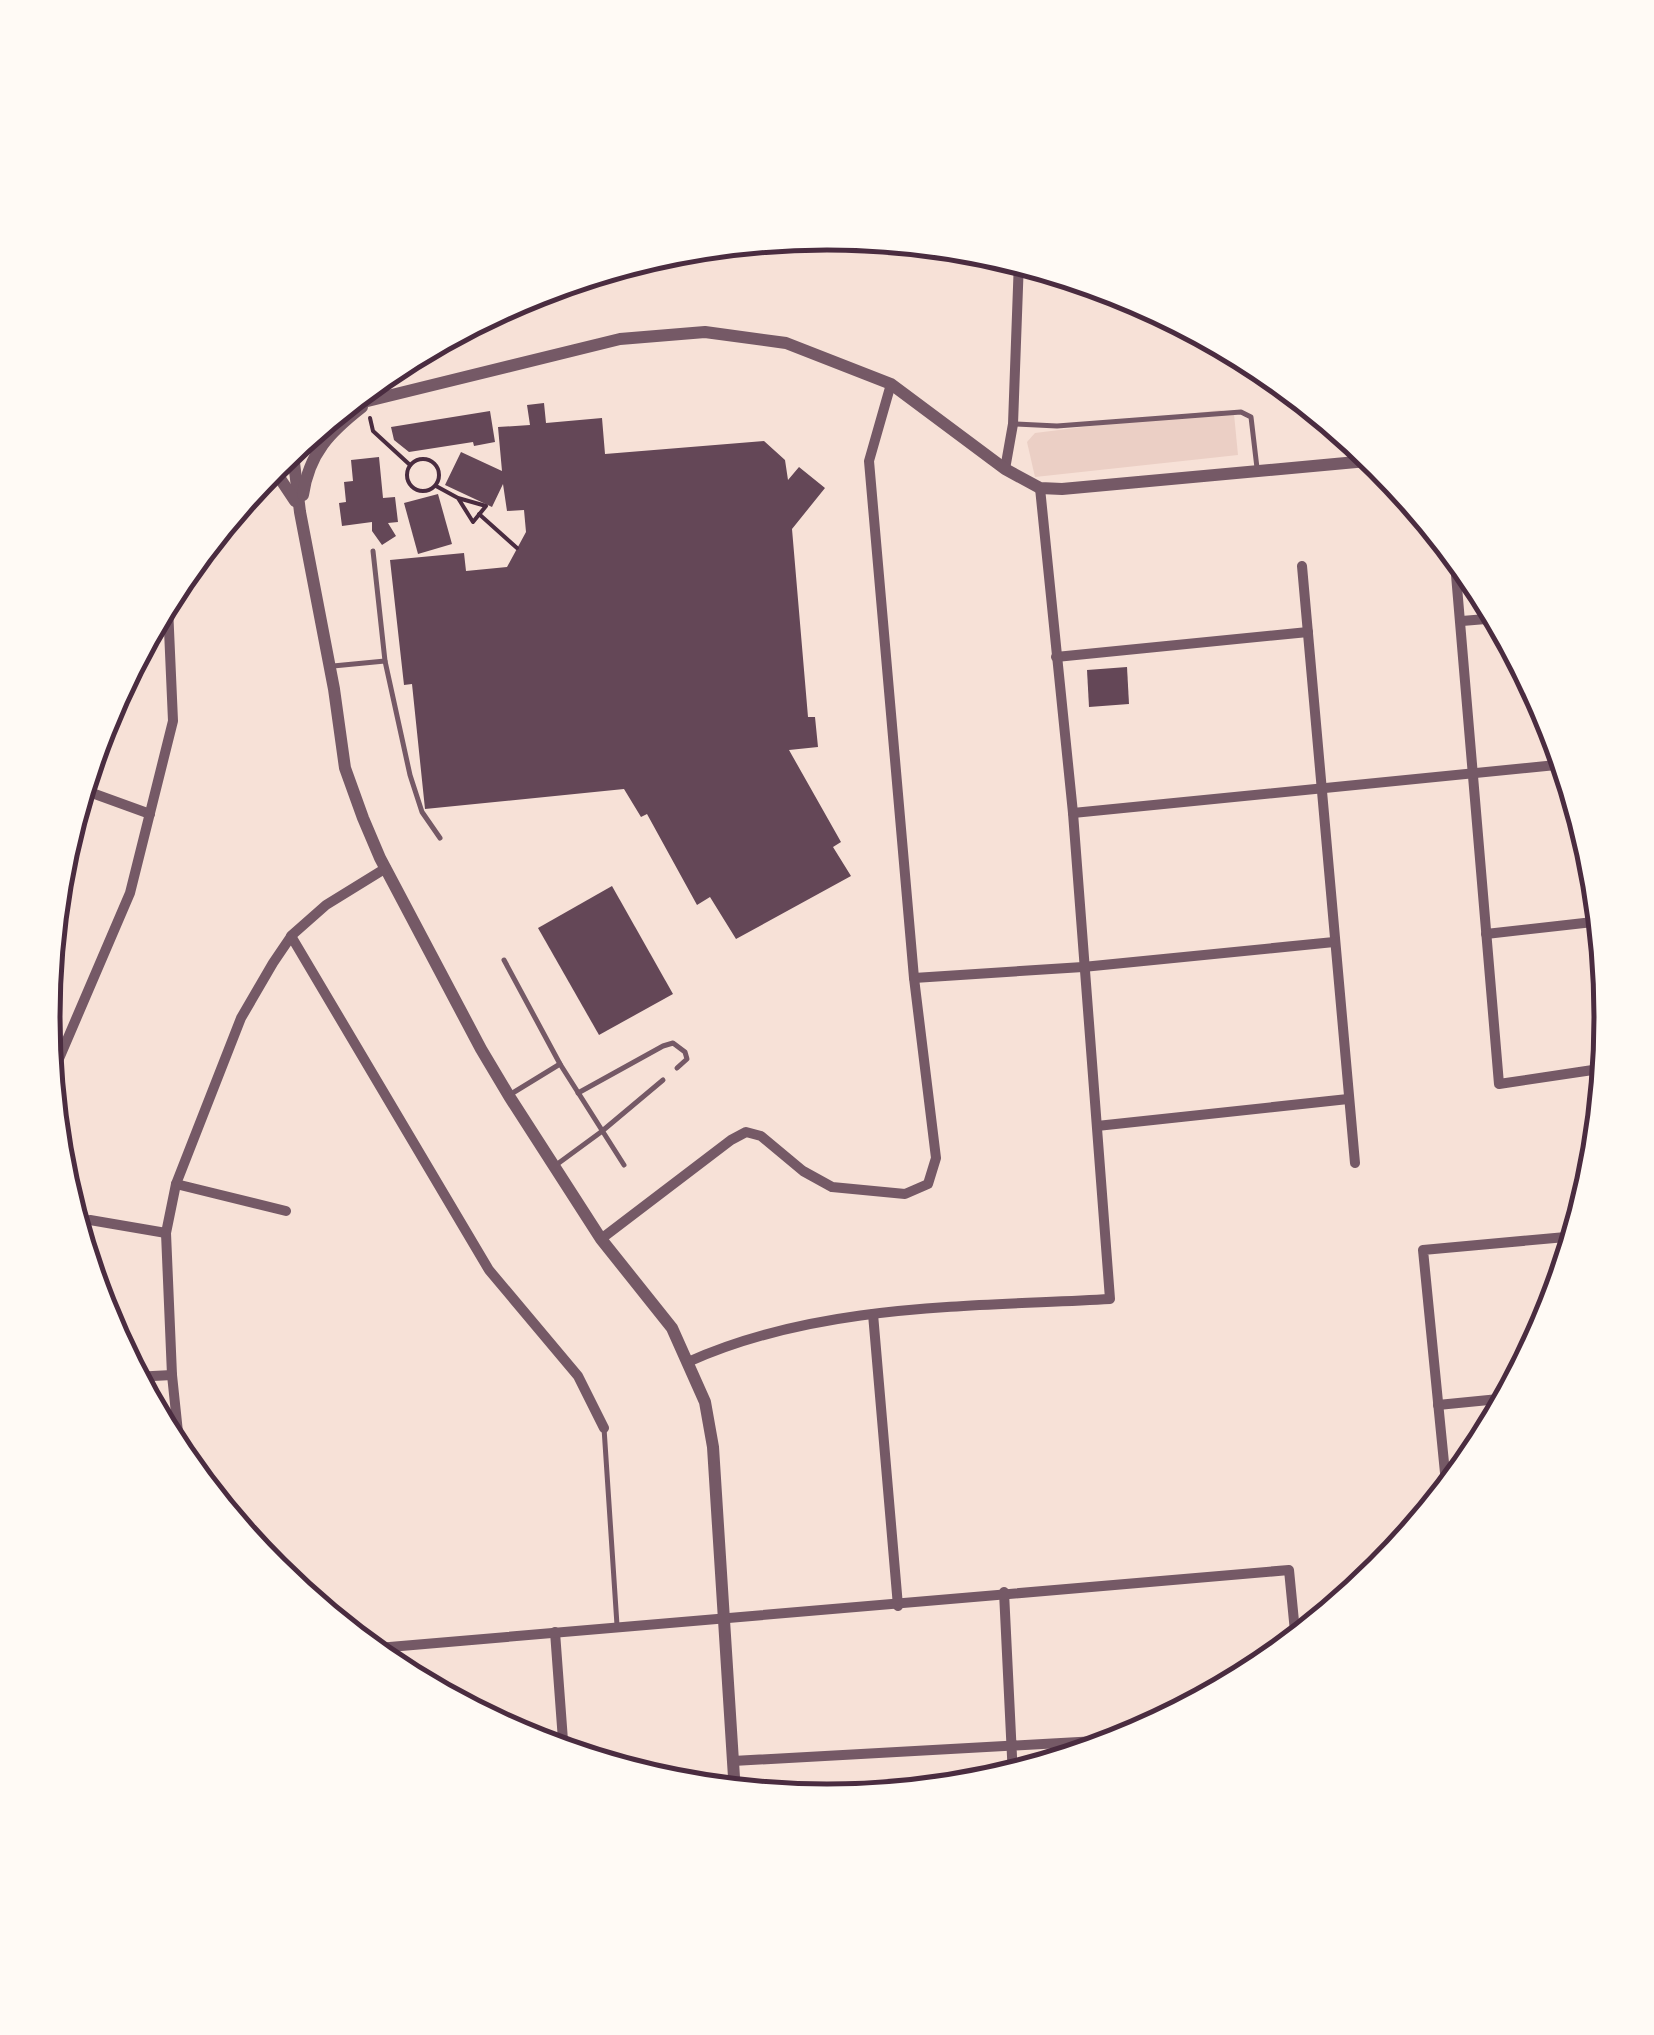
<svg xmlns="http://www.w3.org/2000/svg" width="1654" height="2035" font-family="Helvetica,sans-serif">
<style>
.green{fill:#ebcfc5}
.building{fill:#644757}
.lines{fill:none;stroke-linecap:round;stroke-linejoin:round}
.path{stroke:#4a2c40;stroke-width:4}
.service{stroke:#755966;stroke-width:5}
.minor{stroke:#755966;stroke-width:10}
.tertiary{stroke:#755966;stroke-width:12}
.rim{fill:none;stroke:#4a2c40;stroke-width:5}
</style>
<rect width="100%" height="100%" fill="#f7e1d7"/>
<polygon class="green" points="1220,410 1234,414 1238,455 1035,477 1027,442 1035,433"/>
<g class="building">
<polygon points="544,403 546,423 602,418 605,454 764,441 785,460 788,480 799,467 825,488 792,529 808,717 815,717 818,747 789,750 841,842 833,847 851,876 736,939 710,897 697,905 647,814 641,817 624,789 425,809 412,684 404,685 390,560 464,553 466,571 507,567 526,532 524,510 507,511 503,484 492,507 445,485 461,452 502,471 498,427 530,425 527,405"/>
<polygon points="490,411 495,442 474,446 473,442 409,452 394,440 391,427"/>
<polygon points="379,457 383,498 395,497 398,522 388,523 396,536 382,545 372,531 372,522 342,526 339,503 346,502 344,482 353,481 351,460"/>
<polygon points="438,494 452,544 418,554 404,503"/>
<polygon points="1127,667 1129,704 1089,707 1087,670"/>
<polygon points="612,886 673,994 599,1035 538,928"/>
</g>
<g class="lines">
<g class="path">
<polyline points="370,418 373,431 410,465"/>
<circle cx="423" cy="475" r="16"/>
<polyline points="436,486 458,498 486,506 473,522 458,498"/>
<polyline points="479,514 517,548"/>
</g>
<g class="service">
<polyline points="1016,424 1057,426 1241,412 1251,417 1257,468"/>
<polyline points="373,551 385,661 410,775 422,812 440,838"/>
<polyline points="333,666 385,661"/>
<polyline points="504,960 560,1064 624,1165"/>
<polyline points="578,1093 663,1046 673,1043 685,1052 687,1059 677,1068"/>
<polyline points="511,1094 560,1064"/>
<polyline points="556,1165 601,1132 663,1080"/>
<polyline points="604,1428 617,1625"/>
</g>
<g class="minor">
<polyline points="1209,336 1212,350 1229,347"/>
<polyline points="1005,469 1013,424 1019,260"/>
<polyline points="1454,551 1499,1084 1606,1068"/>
<polyline points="1302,566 1355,1163"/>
<polyline points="1462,621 1498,618"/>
<polyline points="1056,657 1308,632"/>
<polyline points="81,789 150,814"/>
<polyline points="1073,813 1566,764"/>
<polyline points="1486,934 1602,921"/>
<polyline points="291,936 489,1270 578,1376 604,1428"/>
<polyline points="914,978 1083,967 1334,942"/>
<polyline points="49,1082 130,893 173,721 168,607 165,599"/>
<polyline points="1097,1126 1348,1099"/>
<polyline points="176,1184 286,1211"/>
<polyline points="90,1220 166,1233"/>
<polyline points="601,1239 731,1140 746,1132 761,1136 803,1171 832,1187 905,1194 928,1184 936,1158 914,978 869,461 891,384"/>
<polyline points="873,1314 898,1606"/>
<path d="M688,1362C819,1303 969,1307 1110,1299L1073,813L1040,488"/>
<polyline points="134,1377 172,1375"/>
<polyline points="1438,1405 1509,1398"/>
<polyline points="181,1461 172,1375 166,1233 176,1184 241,1018 273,963 292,935 326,905 386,868"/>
<polyline points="1447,1493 1423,1250 1577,1236"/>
<polyline points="1004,1592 1013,1777"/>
<polyline points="555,1632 564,1754"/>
<polyline points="366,1649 1289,1570 1296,1642"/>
<polyline points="733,1761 1133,1739"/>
</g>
<g class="tertiary">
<polyline points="339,408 620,339 705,332 786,343 891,384 1005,469 1040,488 1062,489 1378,460"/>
<polyline points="323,421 348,411"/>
<polyline points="292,446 300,512 334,689 345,768 363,818 380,858 481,1049 509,1096 601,1239 672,1328 705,1402 713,1447 735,1793"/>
<polyline points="271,465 295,501"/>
<path d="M303,495C309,453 330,432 362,407"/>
</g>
</g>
<path d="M0 0H1654V2035H0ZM60 1017a767 767 0 1 1 1534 0a767 767 0 1 1-1534 0Z" fill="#fffaf5" fill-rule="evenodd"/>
<path class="rim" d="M60 1017a767 767 0 1 1 1534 0a767 767 0 1 1-1534 0Z"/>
</svg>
